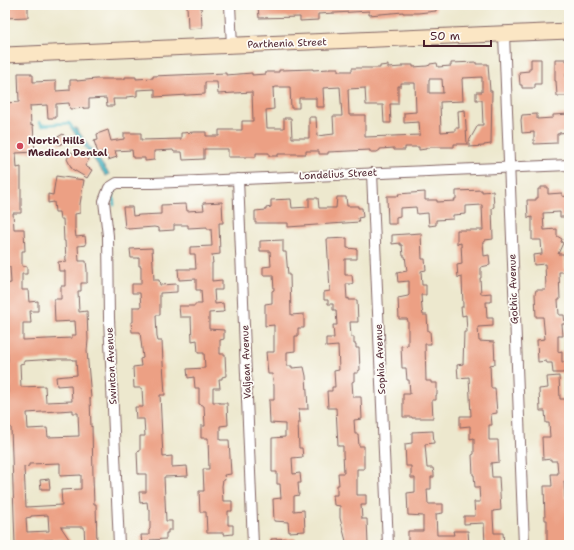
<svg xmlns="http://www.w3.org/2000/svg" width="574" height="550" font-family="'Shantell Sans',sans-serif">
<style>
.water{fill:#4bb9c6;stroke:#4a6c78}
.lines{fill:none;stroke-linecap:round;stroke-linejoin:round}
.stream{stroke:#4bb9c6;stroke-width:2.5}
.building{fill:#eca084;fill-rule:evenodd}
.minor-casing{stroke:#836564;stroke-width:12}
.secondary-casing{stroke:#836564;stroke-width:17}
.minor{stroke:#fff;stroke-width:10}
.secondary{stroke:#fbe6c4;stroke-width:15}
.poi-dot{fill:#d1495b;stroke:#fdfcf7;stroke-width:1.5}
.labels{text-anchor:middle;dominant-baseline:central;stroke-width:3.5;stroke-linejoin:round;paint-order:stroke}
.street-label{font-size:10px;fill:#4a1f2b;stroke:#fdfcf7}
.poi-label{font-size:10px;font-weight:bold;fill:#4a1f2b;stroke:#fdfcf7;text-anchor:start}
</style>
<rect width="100%" height="100%" fill="#fdfcf7"/>
<filter id="ink" filterUnits="userSpaceOnUse"><feTurbulence type="fractalNoise" baseFrequency=".025" numOctaves="2"/><feDisplacementMap in="SourceGraphic" scale="8" xChannelSelector="R" yChannelSelector="G"/><feConvolveMatrix kernelMatrix="1 2 1 2 8 2 1 2 1" color-interpolation-filters="sRGB"/></filter>
<filter id="wash" filterUnits="userSpaceOnUse"><feTurbulence type="fractalNoise" baseFrequency=".012" numOctaves="4" result="noise"/><feDisplacementMap in="SourceGraphic" scale="16" xChannelSelector="R" yChannelSelector="G"/><feGaussianBlur stdDeviation="0.9" result="paint"/><feColorMatrix in="noise" values="0 0 0 0 0 0 0 0 0 0 0 0 0 0 0 0 0 1.4 0 .05"/><feComposite in="paint" operator="in"/></filter>
<g filter="url(#wash)">
<rect width="100%" height="100%" fill="#ede8ce"/>
<polygon class="water" points="71,128 76,128 109,174 106,176"/>
<g class="lines">
<g class="stream">
<polyline points="40,122 42,125 69,123 74,130"/>
<polyline points="113,188 114,205"/>
</g>
</g>
<g id="blocks">
<g class="building">
<polygon points="5,5 28,5 28,17 5,18"/>
<polygon points="187,5 201,5 202,28 188,29"/>
<polygon points="258,5 436,5 436,11 418,13 403,13 403,12 369,15 369,11 318,14 318,20 300,21 300,17 259,18"/>
<polygon points="531,59 541,59 541,84 535,84 535,88 522,88 522,85 520,85 519,72 529,71 529,68 531,68"/>
<polygon points="555,59 566,59 566,61 569,61 569,74 566,74 567,96 557,96 556,81 555,81"/>
<path d="M476,62V64H488L490,91H492L491,144L484,145V146L469,147V141L478,125H483L482,100H476V92H482V77L463,78L462,79L463,101L440,102L441,132L455,131V128H459L458,111L465,110L467,144H454V147H430V148H426V149L419,150V147H405V150H394V148L380,149V150L377,152H370V150L328,152V154H319V151H306V154H278V156H269V153H256V157H228V149H204V159L183,160L182,152H174L173,150L154,151V160L145,161V158H133L132,150L115,151L117,157L108,160L105,151L98,153L94,141L98,140L97,134L108,130L111,141L124,139V133H141V140L181,139V133L195,132H206V136H219V130H242V121H253L252,92L218,94L217,82H205V94L155,97V89L137,90V96L126,97V99H113L114,106H107L106,98L89,99V108L70,109L69,103L56,104V118H48L47,105L30,106L31,126L33,125L35,152L16,153L17,168L21,167V213H13L14,229H24L25,251H22V266L27,267V274H22V290H28L29,302L38,301V311H30L31,323H23V340L72,338V335H76L75,321L55,322L54,299H61V286H65V271H59L58,262L66,261L65,241H64L63,219H60L59,212H55L54,202L48,203V194L53,195L56,176L84,180L80,204V213L75,214V229L76,237L85,236L86,245L78,246L79,261H86L87,270V283H81V291H78L79,312L87,311L88,340L87,351L91,398H90L91,427L92,426L93,477L94,504H96L97,545H85L84,527H61L73,545H64L63,539L33,541V544H27V545H15L11,427H9L7,368H6L5,361H8L7,341L6,342L5,284L11,283L10,267H5V103L19,102L18,73H31V75H33V82L56,81V91L70,90V80H77V81L96,79H125V77H136V79L153,78V76L226,73V75L252,73V75L266,74V72H279V70H281L313,69V70L329,69V68H338V71H352V68H380V66L388,65V68L402,67V65H413V67L427,66L430,65V64L437,63L438,67L451,66V63ZM429,79H442L443,93H429ZM401,83H415L416,112L404,113V123L419,122L420,135L365,137V115H349L348,89L365,88L366,105H383L384,123H391L390,104H398V86H401ZM276,87H290L291,108H299V98H316V107H324L323,88L340,87L342,116H333L334,134L317,136L316,117H309V138H292L291,118H284V128H267L266,110L274,109L273,88ZM55,359H72V360H76L77,375L56,377L57,386L71,385L72,401L46,402L45,386L21,387L20,364L24,363V361ZM73,410V413H78L79,436L48,437L47,428L28,429L27,413ZM60,463V476L81,475V489L61,490L62,505L26,507L24,467L29,466V464ZM48,515L49,531L27,532L26,518L31,517V516Z"/>
<polygon points="537,114 537,119 553,118 553,115 569,114 569,132 559,133 559,134 557,134 557,143 534,144 534,132 522,133 521,120 522,115"/>
<polygon points="63,134 66,141 59,145 56,138"/>
<polygon points="71,152 76,155 78,152 89,159 85,166 92,170 87,178 72,169 67,159"/>
<polygon points="541,187 548,187 548,194 562,193 562,196 569,197 569,217 560,217 560,212 543,213 544,230 557,229 557,236 562,239 561,242 563,243 558,254 564,254 565,272 559,272 560,300 558,300 559,315 564,315 565,324 562,324 563,336 558,336 558,352 562,351 562,362 566,362 567,372 562,373 553,373 552,363 547,363 546,361 538,362 537,340 545,339 543,317 536,317 535,294 536,290 545,290 546,288 545,264 534,265 533,255 542,254 541,240 532,240 532,217 528,218 527,200 536,200 536,198 538,198 538,189 541,189"/>
<polygon points="482,190 482,192 493,191 494,207 492,208 493,239 485,240 485,242 483,242 484,256 489,255 490,265 481,267 481,278 480,278 481,294 491,293 491,302 486,302 487,318 493,318 493,326 478,327 479,341 494,342 495,364 490,365 491,388 495,388 497,413 491,414 492,425 489,425 489,440 498,440 499,462 491,463 492,477 499,477 501,510 493,511 493,516 494,533 503,533 504,545 485,545 484,523 464,524 464,516 475,516 474,502 480,502 479,487 475,487 474,475 473,475 472,455 474,454 474,438 470,439 470,426 460,427 460,416 471,416 469,377 458,378 457,365 463,364 464,332 467,332 466,315 462,316 461,307 463,307 462,277 458,278 457,265 462,264 461,243 457,244 457,230 483,230 482,205 466,206 466,214 453,215 453,219 436,220 436,225 429,226 428,213 417,214 416,207 400,208 400,216 396,217 396,224 388,224 387,196 399,196 398,194 425,192 425,200 437,200 437,202 455,201 454,199 456,199 456,191"/>
<polygon points="337,197 346,197 347,206 358,206 358,208 362,208 363,217 358,218 359,222 288,227 288,223 255,223 255,211 266,210 266,208 271,207 271,200 291,199 292,208 309,207 309,198 318,198 319,208 336,208"/>
<polygon points="222,202 223,223 219,223 220,254 212,255 213,263 212,263 212,281 222,280 222,290 214,290 215,304 223,303 224,311 223,312 209,313 209,329 224,330 224,339 220,340 220,354 225,354 226,376 222,377 222,379 219,379 220,388 213,388 213,402 219,402 219,403 227,403 228,425 220,426 220,440 229,440 231,474 224,475 225,480 223,480 222,486 223,501 232,501 232,511 228,511 228,525 233,525 233,534 224,535 224,533 207,533 206,512 200,512 199,491 204,491 203,469 209,469 208,438 201,438 201,426 205,426 204,406 199,404 199,388 195,388 194,377 188,378 187,369 205,368 204,353 198,353 197,340 192,341 191,317 180,317 179,306 195,306 195,304 202,304 201,290 196,290 196,279 179,280 178,269 196,269 195,254 190,254 190,247 212,246 211,229 207,229 207,227 188,228 188,225 174,225 174,230 159,231 159,228 154,227 128,229 128,228 125,228 123,207 132,207 133,216 140,215 161,214 161,205 186,204 187,211 204,210 203,203"/>
<polygon points="421,233 422,259 425,259 426,270 421,271 422,285 426,285 426,295 421,295 422,309 423,315 427,315 428,331 430,331 431,344 425,344 426,381 431,381 431,383 437,383 437,395 436,395 436,400 432,400 433,418 412,418 412,417 403,417 403,394 410,394 409,380 407,380 406,368 402,368 401,346 408,345 408,321 407,319 399,319 398,298 408,296 409,295 409,281 398,282 397,273 407,271 405,256 403,256 402,245 400,245 400,243 392,244 392,235"/>
<polygon points="347,238 347,248 357,249 357,259 345,259 345,275 352,275 353,284 346,284 347,299 349,298 349,300 357,300 358,322 350,322 351,337 354,337 354,344 356,344 356,348 359,348 360,370 358,371 358,373 354,373 354,381 352,382 353,397 361,397 362,419 354,420 355,434 358,434 359,446 364,446 364,469 357,469 357,495 366,495 366,505 361,505 362,519 367,519 368,545 347,545 340,518 340,506 334,505 333,495 337,495 337,485 339,485 338,473 344,473 343,453 343,446 338,446 336,408 328,408 327,391 332,391 332,387 335,387 334,371 339,370 338,346 326,347 326,338 334,338 333,325 337,325 336,310 333,310 333,304 328,304 328,300 324,300 324,292 330,291 327,239"/>
<polygon points="283,240 283,252 286,252 288,275 290,275 291,315 304,314 304,328 298,328 298,336 295,336 295,351 287,352 287,366 292,366 292,368 304,367 306,376 308,409 299,409 300,423 298,423 299,448 302,448 303,457 292,458 293,474 300,473 301,483 298,483 299,495 294,496 294,511 304,510 305,531 289,532 288,522 274,521 273,499 281,498 280,484 277,484 277,472 272,472 272,438 285,437 285,424 270,423 269,400 274,400 274,386 272,374 268,374 266,352 274,352 274,325 265,326 265,304 272,303 272,291 274,290 273,275 263,275 263,267 271,266 270,251 260,251 260,241"/>
<polygon points="152,248 154,280 159,280 160,285 177,284 177,292 160,293 160,315 156,315 157,337 158,341 162,341 163,363 165,395 160,395 163,457 172,456 172,467 187,466 188,476 164,477 166,521 172,521 172,530 168,530 168,533 166,533 166,539 150,540 151,544 142,545 141,535 149,535 149,530 150,529 150,510 148,510 147,502 140,503 139,492 146,492 146,474 138,474 137,452 140,451 140,436 145,436 144,419 136,419 135,407 143,407 142,388 134,388 133,367 141,366 140,359 143,358 140,332 132,332 131,322 133,322 133,307 141,307 140,293 132,293 132,284 141,284 141,266 139,266 139,258 131,258 130,249"/>
<polygon points="559,376 560,399 567,399 569,470 568,470 568,481 564,481 565,498 567,498 568,510 569,510 569,545 547,545 547,520 545,520 544,486 552,486 551,474 558,474 557,461 551,461 551,459 543,460 542,437 550,437 549,423 546,423 545,411 540,411 539,389 548,388 547,377"/>
<polygon points="433,431 434,443 425,444 427,468 433,468 434,474 434,477 431,477 431,489 427,489 428,504 443,504 443,513 436,514 437,535 454,535 453,531 468,531 469,545 408,545 408,531 423,531 423,516 408,515 407,493 415,492 415,478 411,478 411,466 406,466 405,444 412,443 412,432"/>
<polygon points="49,479 50,489 41,489 40,480"/>
<polygon points="295,538 295,545 271,545 271,539"/>
</g>
</g>
</g>
<g filter="url(#ink)">
<use href="#blocks" fill-opacity="0" stroke="#836564" stroke-width="1"/>
<g class="lines">
<defs>
<g id="minor">
<polyline points="230,5 232,46"/>
<polyline points="504,34 524,545"/>
<polyline points="372,173 388,545"/>
<polyline points="238,179 253,545"/>
<polyline points="119,545 109,318 108,236 104,201 109,188 117,183 153,183 569,165"/>
</g>
<polyline id="secondary" points="5,55 569,31"/>
</defs>
<use href="#minor" class="minor-casing"/>
<use href="#secondary" class="secondary-casing"/>
<use href="#minor" class="minor"/>
<use href="#secondary" class="secondary"/>
</g>
</g>
<circle class="poi-dot" cx="20" cy="146" r="4"/>
<g class="labels">
<g class="street-label">
<text transform="translate(287 43) rotate(-2)">Parthenia Street</text>
<text transform="translate(338 174) rotate(-3)">Londelius Street</text>
<text transform="translate(513 289) rotate(-92)">Gothic Avenue</text>
<text transform="translate(380 359) rotate(-93)">Sophia Avenue</text>
<text transform="translate(246 362) rotate(-92)">Valjean Avenue</text>
<text transform="translate(111 366) rotate(-93)">Swinton Avenue</text>
</g>
<g class="poi-label">
<text x="28" y="140">North Hills<tspan x="28" dy="12">Medical Dental</tspan></text>
</g>
</g>
<rect width="574" height="550" fill="none" stroke="#fdfcf7" stroke-width="20"/>
<path d="M424 40v6h67v-6" fill="none" stroke="#4a1f2b" stroke-width="2"/>
<text x="430" y="40" font-size="12" fill="#4a1f2b" stroke="#fdfcf7" stroke-width="3" paint-order="stroke">50 m</text>
</svg>
